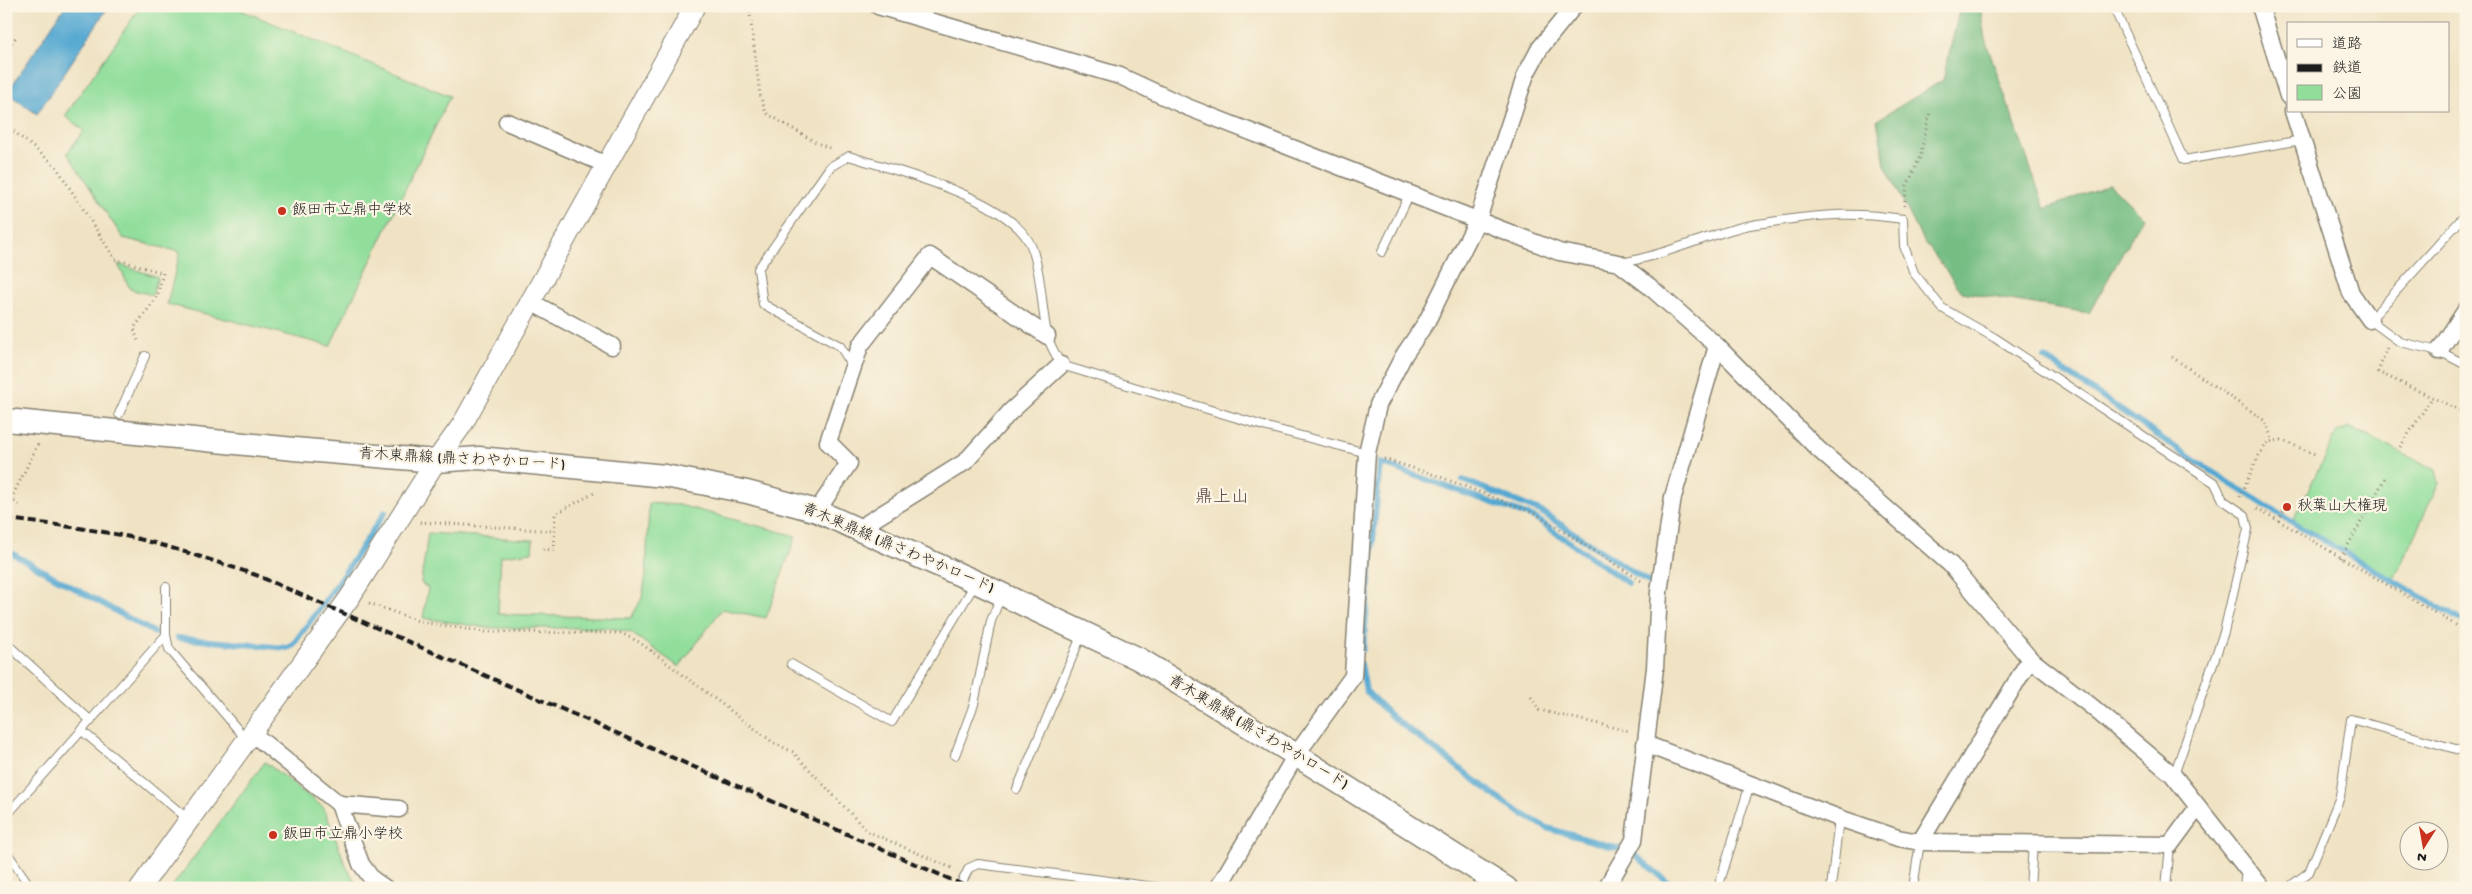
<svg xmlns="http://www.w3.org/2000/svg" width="2472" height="894" font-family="'Gochi Hand','Klee One',sans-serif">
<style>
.green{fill:#91de9b;stroke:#567d5c}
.forest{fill:#74bd83;stroke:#486c50}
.water{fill:#55a8d1;stroke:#386276}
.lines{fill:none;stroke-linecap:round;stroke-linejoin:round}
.stream{stroke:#55a8d1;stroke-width:6}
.service-casing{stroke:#868070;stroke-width:10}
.minor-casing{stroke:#868070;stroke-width:19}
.tertiary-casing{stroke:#868070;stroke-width:22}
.secondary-casing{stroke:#868070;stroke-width:25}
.path{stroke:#868070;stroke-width:3;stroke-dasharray:1 4;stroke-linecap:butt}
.service{stroke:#fff;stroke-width:8}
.minor{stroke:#fff;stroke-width:16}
.tertiary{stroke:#fff;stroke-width:20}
.secondary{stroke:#fff;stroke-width:22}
.rail{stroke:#1c1c1c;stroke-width:4;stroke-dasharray:8 4;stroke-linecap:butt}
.poi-dot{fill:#c8321e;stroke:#fcf5e5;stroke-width:2}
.labels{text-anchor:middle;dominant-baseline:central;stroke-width:4.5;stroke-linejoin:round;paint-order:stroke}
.poi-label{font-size:15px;fill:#1c1c1c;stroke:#fcf5e5;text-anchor:start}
.street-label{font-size:15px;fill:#1c1c1c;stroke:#fcf5e5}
.quarter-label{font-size:18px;fill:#5d4746;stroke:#fcf5e5}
</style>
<rect width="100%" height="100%" fill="#fcf5e5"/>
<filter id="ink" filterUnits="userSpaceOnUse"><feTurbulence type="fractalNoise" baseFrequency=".02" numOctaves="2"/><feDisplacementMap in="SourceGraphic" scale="10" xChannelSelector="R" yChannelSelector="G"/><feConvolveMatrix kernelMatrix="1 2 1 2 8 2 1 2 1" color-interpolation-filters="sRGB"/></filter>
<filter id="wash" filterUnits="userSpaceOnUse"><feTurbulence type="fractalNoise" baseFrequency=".0096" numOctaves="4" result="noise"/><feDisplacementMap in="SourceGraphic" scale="20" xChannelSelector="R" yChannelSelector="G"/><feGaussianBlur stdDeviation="1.12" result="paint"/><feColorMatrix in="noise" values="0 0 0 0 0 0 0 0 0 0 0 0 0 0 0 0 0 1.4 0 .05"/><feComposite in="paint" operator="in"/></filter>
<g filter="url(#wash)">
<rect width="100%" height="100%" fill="#f0e3c4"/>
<g class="green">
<polygon points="141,6 231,6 450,96 330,346 167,304 180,252 123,238 67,153 84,131 65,116"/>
<polygon points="118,264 158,277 152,295 130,289"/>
<polygon points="2349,427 2436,470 2439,483 2394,579 2293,520 2337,432"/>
<polygon points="649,503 679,505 796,536 766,618 722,609 679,667 630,632 609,628 488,628 423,618 428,588 421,583 428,533 533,540 532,552 501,556 498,614 631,618 642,598 646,575"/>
<polygon points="265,762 324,808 346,866 359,888 171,888"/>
</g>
<polygon class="forest" points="1970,6 1980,6 1985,39 2045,209 2110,184 2143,217 2089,313 1962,292 1921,237 1885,165 1877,120 1943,80 1959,11"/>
<polygon class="water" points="65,6 109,6 37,114 7,93"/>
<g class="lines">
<g class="stream">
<polyline points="2045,358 2195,461 2287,519 2466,623"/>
<polyline points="1463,480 1540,511 1650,583"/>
<polyline points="6,550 155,633"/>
<polyline points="178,638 287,648 292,646 338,583 385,512"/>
<polyline points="1363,649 1380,463 1535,518 1628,583"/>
<polyline points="1361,664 1366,691 1391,716 1509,806 1547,828 1620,849"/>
<polyline points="1635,855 1675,888"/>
</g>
</g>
</g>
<g filter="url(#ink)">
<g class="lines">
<defs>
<g id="service">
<polyline points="2113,6 2184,160 2302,140"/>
<polyline points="2466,214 2370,320 2400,342 2439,351 2466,365"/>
<polyline points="1382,252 1410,193"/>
<path d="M1621,263C1662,256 1701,238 1741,227C1753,224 1766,223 1778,221C1824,214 1857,212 1903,219L1904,246L1914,273L1942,308L1995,338L2215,483L2223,500L2245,515L2248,529L2224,632L2174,775"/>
<path d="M852,365L840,346L763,304L758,269L830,167L849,156C896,171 1014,199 1032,248C1042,276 1041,305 1047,334C1049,345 1057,356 1061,365L1267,427L1367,453"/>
<polyline points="119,414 145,356"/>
<polyline points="166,587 166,635 169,649 246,739"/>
<polyline points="6,643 91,721"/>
<polyline points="791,664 892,722 975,584"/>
<polyline points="82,731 188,819"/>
<polyline points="955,755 974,704 991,621 1001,596"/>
<polyline points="1017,789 1082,634"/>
<polyline points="6,816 166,635"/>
<polyline points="6,851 31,888"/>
<polyline points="959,888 969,868 978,864 1163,888"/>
<polyline points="1718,888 1750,784"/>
<polyline points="1831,888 1839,818"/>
<polyline points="1913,888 1920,842"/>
<polyline points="2030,888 2033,844"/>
<polyline points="2166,888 2170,845"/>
<polyline points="2244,888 2246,869"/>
<polyline points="2288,888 2309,872 2340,797 2351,719 2466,752"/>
</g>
<g id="minor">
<polyline points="878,6 1120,76 1187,107 1559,252 1619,263 1649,286 1717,346 1818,449 1951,565 2030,659 2091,706 2173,775 2262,888"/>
<polyline points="2260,6 2288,96"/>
<polyline points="2293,111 2351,293 2370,320"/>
<polyline points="507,122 607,165"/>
<polyline points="529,301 612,346"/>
<polyline points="2439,351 2466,310"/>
<polyline points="817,511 849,463 828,442 860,346 930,256 1047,336"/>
<polyline points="858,529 965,462 1010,412 1061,365"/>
<polyline points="253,734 339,804 361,864 372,879 385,888"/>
<polyline points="1645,744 1839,818 1898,838 1920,842 2170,845 2198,807"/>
<polyline points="339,804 399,809"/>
<polyline points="1920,842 2030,659"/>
<polyline points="1218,888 1296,755 1353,676 1367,453 1378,405 1404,355 1427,321 1478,219 1526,74 1540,48 1574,6"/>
<polyline points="1606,888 1634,840 1655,668 1659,592 1673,497 1717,346"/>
</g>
<polyline id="tertiary" points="140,888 350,597 436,461 462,425 695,6"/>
<polyline id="secondary" points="6,420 294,449 436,461 479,458 665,476 747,492 817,511 976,582 1139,659 1296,755 1506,888"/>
</defs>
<use href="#service" class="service-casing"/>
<use href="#minor" class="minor-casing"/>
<use href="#tertiary" class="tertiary-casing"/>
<use href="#secondary" class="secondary-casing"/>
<g class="path">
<polyline points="749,6 760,95 766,113 817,143 832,149"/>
<polyline points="6,51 16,37"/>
<polyline points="6,125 55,165 115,259 163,273 157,297 134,328 139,344"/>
<polyline points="1904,206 1907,186 1920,157 1930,112"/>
<polyline points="2387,348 2378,372 2459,410 2466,416"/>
<polyline points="2172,357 2265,421 2273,441"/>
<polyline points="2400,447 2432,398"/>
<polyline points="1384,459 1438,476 1536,514 1643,582"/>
<polyline points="2240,497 2259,455 2268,442 2281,440 2317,455"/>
<polyline points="19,505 11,499 38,444"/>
<polyline points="2257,508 2466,631"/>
<polyline points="2278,521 2284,510"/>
<polyline points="420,522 554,531"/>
<polyline points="543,549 554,550 555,514 596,492"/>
<polyline points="2341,558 2385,478"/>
<polyline points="369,603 421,622 485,632 621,633 639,642 774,743 793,752 867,831 954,869"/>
<polyline points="651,651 654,647"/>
<polyline points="1531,697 1539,710 1629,731"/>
</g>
<use href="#service" class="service"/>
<use href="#minor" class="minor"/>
<use href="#tertiary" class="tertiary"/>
<use href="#secondary" class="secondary"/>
<path class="rail" d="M6,519C50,524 95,529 139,539C178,549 217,562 256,575L970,888"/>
</g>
</g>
<g class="poi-dot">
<circle cx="282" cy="211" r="5"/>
<circle cx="2287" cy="507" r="5"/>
<circle cx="273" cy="835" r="5"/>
</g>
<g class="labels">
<g class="poi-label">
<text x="292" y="211">飯田市立鼎中学校</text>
<text x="2297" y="507">秋葉山大権現</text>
<text x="283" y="835">飯田市立鼎小学校</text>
</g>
<g class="street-label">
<text transform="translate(462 460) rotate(3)">青木東鼎線 (鼎さわやかロード)</text>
<text transform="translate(898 549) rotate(23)">青木東鼎線 (鼎さわやかロード)</text>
<text transform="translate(1258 733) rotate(31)">青木東鼎線 (鼎さわやかロード)</text>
</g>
<g class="quarter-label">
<text x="1222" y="498">鼎上山</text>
</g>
</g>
<rect width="2472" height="894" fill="none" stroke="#fcf5e5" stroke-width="25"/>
<rect x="2287" y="22" width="162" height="90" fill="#fcf5e5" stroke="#a29e95"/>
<rect x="2297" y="39" width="25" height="8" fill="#ffffff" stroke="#a29e95"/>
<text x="2332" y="48" font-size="15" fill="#1c1c1c">道路</text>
<rect x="2297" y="64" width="25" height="8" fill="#1c1c1c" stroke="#a29e95"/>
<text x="2332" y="72" font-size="15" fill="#1c1c1c">鉄道</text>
<rect x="2297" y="85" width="25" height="15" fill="#91de9b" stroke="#a29e95"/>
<text x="2332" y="98" font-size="15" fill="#1c1c1c">公園</text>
<g transform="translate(2424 846) rotate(191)"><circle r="24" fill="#fcf5e5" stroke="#a29e95"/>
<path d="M0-4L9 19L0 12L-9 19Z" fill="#c8321e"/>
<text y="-8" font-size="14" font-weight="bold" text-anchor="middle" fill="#1c1c1c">N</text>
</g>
</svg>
